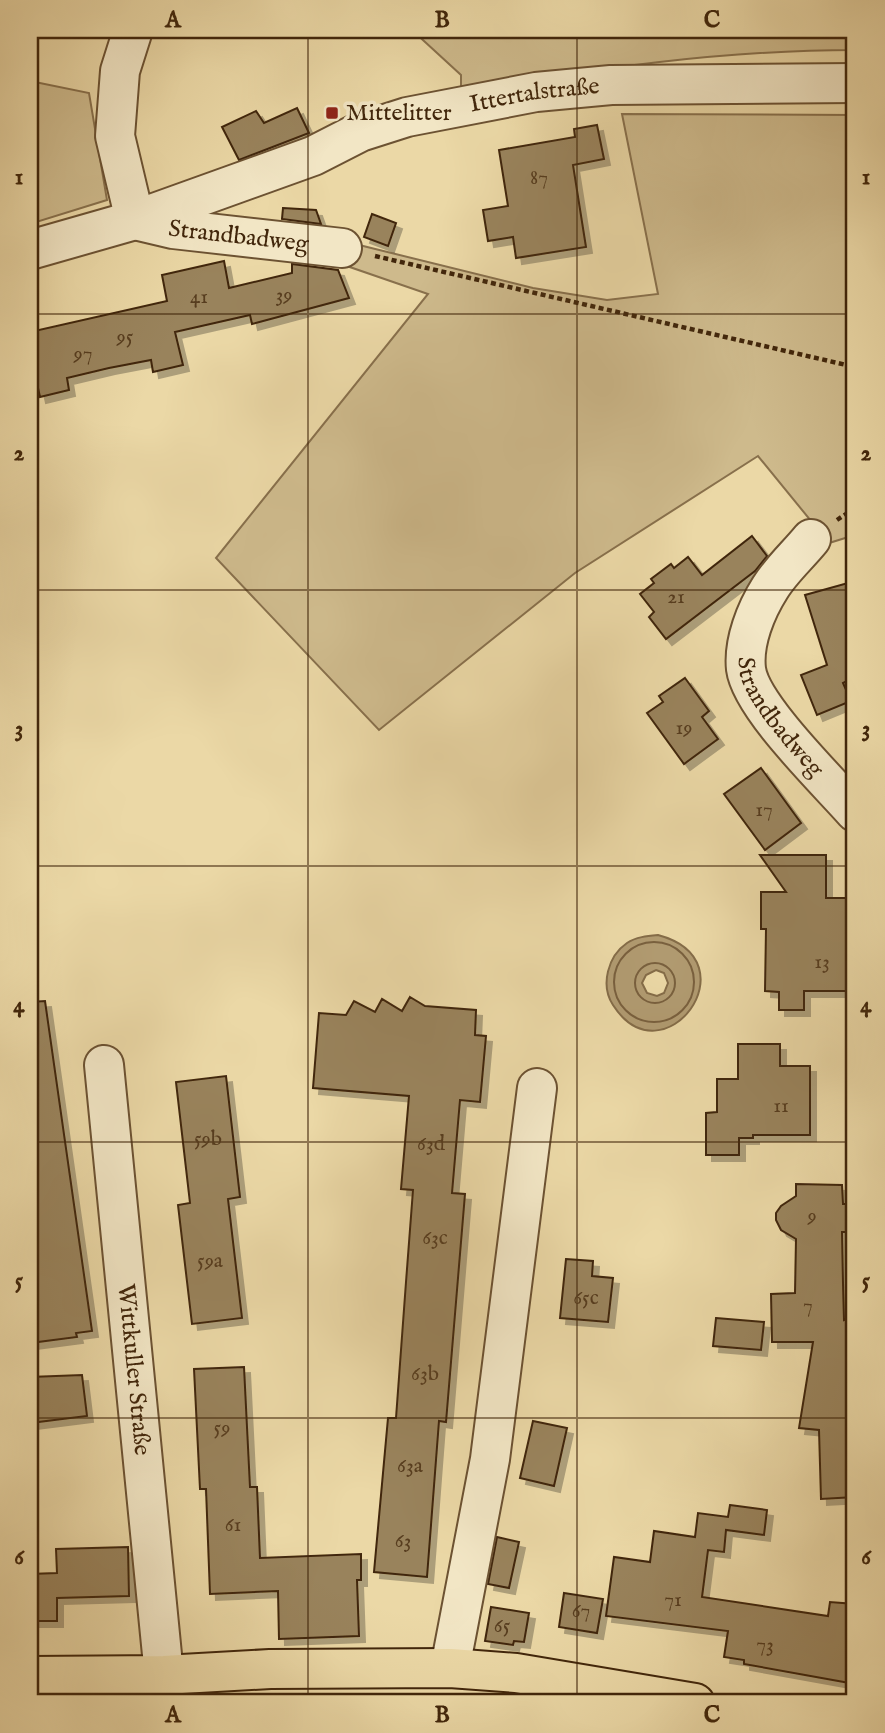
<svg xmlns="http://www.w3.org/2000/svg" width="885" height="1733" font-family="'IM FELL English',serif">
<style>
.green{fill:#ceba8c;stroke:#88704c;stroke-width:2}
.water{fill:#b19b71;stroke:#846c48;stroke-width:2;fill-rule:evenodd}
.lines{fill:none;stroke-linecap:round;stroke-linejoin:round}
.shore{stroke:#79603e;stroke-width:2}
.building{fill:#99835c;stroke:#41260b;stroke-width:2;filter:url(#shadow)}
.minor-casing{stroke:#6c5232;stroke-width:42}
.major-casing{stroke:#41260b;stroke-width:42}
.path{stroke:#41260b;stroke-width:4.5;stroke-dasharray:5 3.5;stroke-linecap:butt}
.minor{stroke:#f2e6c5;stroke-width:38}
.major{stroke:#ebd8a6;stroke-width:38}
.grid{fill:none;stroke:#41260b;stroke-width:2;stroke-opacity:0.55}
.poi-dot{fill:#8f2418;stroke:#f2e6c5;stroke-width:2.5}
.labels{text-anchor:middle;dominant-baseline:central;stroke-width:7;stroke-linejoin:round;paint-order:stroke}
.number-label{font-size:21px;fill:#573d1f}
.street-label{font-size:24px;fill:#41260b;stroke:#f2e6c5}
.poi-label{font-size:24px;fill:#41260b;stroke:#f2e6c5;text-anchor:start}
.neatline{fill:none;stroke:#41260b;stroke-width:2.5}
.grid-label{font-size:23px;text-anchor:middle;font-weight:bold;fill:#41260b}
</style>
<defs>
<filter id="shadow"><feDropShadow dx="6" dy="6" stdDeviation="0" flood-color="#0004"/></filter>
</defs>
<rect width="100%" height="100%" fill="#ebd8a6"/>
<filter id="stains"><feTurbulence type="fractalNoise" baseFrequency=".00286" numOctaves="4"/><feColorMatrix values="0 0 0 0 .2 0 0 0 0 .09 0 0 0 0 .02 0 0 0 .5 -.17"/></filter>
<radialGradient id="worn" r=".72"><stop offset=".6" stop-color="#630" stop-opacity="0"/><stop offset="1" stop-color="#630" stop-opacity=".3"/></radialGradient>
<g class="green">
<path d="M412,30H855V50C723,50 591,69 461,91V75Z"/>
<polygon points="30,81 89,93 107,200 30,224"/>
<polygon points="622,114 855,115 855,535 829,543 758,456 575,573 379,730 216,558 428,294 344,265 351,243 533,288 607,300 658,294"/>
</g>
<path class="water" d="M658,935C755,961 663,1083 613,1005C600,985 608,956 627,943C636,937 647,936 658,935ZM656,970L664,973L668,983L664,993L657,996L647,993L642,983L646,975Z"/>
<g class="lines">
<g class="shore">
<circle cx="654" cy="982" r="40"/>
<circle cx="655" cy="983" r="20"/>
</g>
</g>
<g class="building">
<polygon points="297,108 309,133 239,160 222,127 256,111 264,123"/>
<polygon points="597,125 604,159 573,165 586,247 516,258 513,237 488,241 483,210 508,206 499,150 575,137 574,129"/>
<polygon points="283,208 316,210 321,224 282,219"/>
<polygon points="372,214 396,223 388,246 364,237"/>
<polygon points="224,261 229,288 292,273 292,264 338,270 349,298 252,324 250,315 175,332 183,365 153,372 151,360 109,368 67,378 69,390 40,397 36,379 30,381 30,332 167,301 162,275"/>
<polygon points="752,536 767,556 755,571 666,639 649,617 654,612 640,594 654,583 651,579 671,564 674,568 688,557 702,575"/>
<polygon points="855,581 855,677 843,683 851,701 817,715 801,675 827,665 805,595"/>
<polygon points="685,678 709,711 702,717 718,739 684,764 647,713 663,702 659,696"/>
<polygon points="761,768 801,823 765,850 724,794"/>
<polygon points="760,855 826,855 826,898 855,898 855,929 851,929 851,991 804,991 804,1010 779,1010 779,992 765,991 766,929 761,929 761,892 786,892"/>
<polygon points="410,997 425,1006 476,1010 475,1035 486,1036 480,1102 460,1100 452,1193 465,1194 446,1422 439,1421 427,1577 374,1572 388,1418 396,1418 406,1282 413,1190 401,1189 409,1096 313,1088 319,1013 346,1015 354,1001 375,1012 382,999 402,1011"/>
<polygon points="45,1001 92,1331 76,1333 77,1337 30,1343 30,1002"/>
<polygon points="738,1044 780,1044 780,1066 810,1066 810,1135 753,1135 753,1138 739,1138 739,1155 706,1155 706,1113 717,1112 717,1079 738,1079"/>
<polygon points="226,1076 240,1197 228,1199 242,1318 192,1324 178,1205 190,1203 176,1082"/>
<polygon points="796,1184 842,1185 843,1204 847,1204 847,1232 842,1232 843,1283 844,1320 847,1319 847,1331 852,1337 852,1374 855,1374 855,1497 821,1499 819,1430 799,1428 813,1342 772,1342 771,1294 795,1293 796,1239 781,1230 776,1220 776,1213 781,1206 796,1196"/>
<polygon points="566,1259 593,1261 592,1276 613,1278 608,1322 560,1318"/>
<polygon points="716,1318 764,1322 761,1350 713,1346"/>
<polygon points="244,1367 250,1487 257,1487 260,1558 361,1554 361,1580 357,1580 359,1636 279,1639 278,1591 210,1594 206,1489 200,1489 194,1369"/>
<polygon points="82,1375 87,1416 30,1423 30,1377"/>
<polygon points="533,1421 567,1428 554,1486 520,1478"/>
<polygon points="730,1505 767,1510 764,1535 726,1530 724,1552 708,1550 702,1597 828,1616 830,1602 855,1604 855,1684 744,1664 744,1660 724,1657 728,1631 606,1616 614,1557 650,1562 654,1531 695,1537 698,1513 728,1517"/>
<polygon points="497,1537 519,1542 509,1588 488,1584"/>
<polygon points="128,1547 129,1596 57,1598 57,1621 30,1621 30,1574 57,1573 56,1549"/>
<polygon points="564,1593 603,1599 597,1633 559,1627"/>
<polygon points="491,1607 529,1613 524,1642 514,1641 513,1645 485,1641"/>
</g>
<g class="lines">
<defs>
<g id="minor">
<polyline points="133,30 120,71 115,136 135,220"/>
<path id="s1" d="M135,220L173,229L342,248"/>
<path id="s2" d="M30,250L135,220L313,156L360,132L407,117L536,92L611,85L855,83"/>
<path id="s3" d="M811,539C798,555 781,570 770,588C756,610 743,642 746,669C751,707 828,781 855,812"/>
<path id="s4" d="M104,1065L164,1675"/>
<polyline points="450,1668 490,1459 537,1088"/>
</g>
<polyline id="major" points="30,1676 164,1675 270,1669 450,1668 516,1673 695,1703"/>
</defs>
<use href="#minor" class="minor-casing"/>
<use href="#major" class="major-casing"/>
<g class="path">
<polyline points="375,256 855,367"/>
<polyline points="837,520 855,508"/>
</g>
<use href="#minor" class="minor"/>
<use href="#major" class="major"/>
</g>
<path class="grid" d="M308,30V1703M577,30V1703M30,314H855M30,590H855M30,866H855M30,1142H855M30,1418H855"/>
<rect class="poi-dot" x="325" y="106" width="14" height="14" rx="3.5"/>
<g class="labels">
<g class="number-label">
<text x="539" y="178">87</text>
<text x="284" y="295">39</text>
<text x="199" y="297">41</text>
<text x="125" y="337">95</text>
<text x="83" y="354">97</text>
<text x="676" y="597">21</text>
<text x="684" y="728">19</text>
<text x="764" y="810">17</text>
<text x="822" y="962">13</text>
<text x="781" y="1106">11</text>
<text x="208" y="1139">59b</text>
<text x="431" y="1144">63d</text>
<text x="812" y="1216">9</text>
<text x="435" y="1238">63c</text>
<text x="210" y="1261">59a</text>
<text x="586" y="1298">65c</text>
<text x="808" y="1306">7</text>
<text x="425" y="1374">63b</text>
<text x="222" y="1428">59</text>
<text x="410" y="1466">63a</text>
<text x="233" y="1525">61</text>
<text x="403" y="1541">63</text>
<text x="673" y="1600">71</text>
<text x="581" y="1611">67</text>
<text x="502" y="1626">65</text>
<text x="765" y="1645">73</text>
</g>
<g class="street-label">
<text stroke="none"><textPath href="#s2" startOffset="530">Ittertalstraße</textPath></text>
<text stroke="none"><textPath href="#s1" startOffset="105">Strandbadweg</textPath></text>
<text stroke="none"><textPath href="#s3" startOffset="208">Strandbadweg</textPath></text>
<text stroke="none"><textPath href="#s4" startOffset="306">Wittkuller Straße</textPath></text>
</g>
<g class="poi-label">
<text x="346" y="113">Mittelitter</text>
</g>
</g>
<rect width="885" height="1733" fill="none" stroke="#ebd8a6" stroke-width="77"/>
<rect x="38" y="38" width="808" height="1656" class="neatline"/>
<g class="grid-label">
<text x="173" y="27">A</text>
<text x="442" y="27">B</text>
<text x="712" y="27">C</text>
<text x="19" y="184">1</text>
<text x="866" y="184">1</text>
<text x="19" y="460">2</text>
<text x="866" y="460">2</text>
<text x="19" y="736">3</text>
<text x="866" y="736">3</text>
<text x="19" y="1012">4</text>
<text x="866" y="1012">4</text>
<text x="19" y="1288">5</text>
<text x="866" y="1288">5</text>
<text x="19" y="1564">6</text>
<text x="866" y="1564">6</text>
<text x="173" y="1722">A</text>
<text x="442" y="1722">B</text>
<text x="712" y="1722">C</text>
</g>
<rect width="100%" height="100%" filter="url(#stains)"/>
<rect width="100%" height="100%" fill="url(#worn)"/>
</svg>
